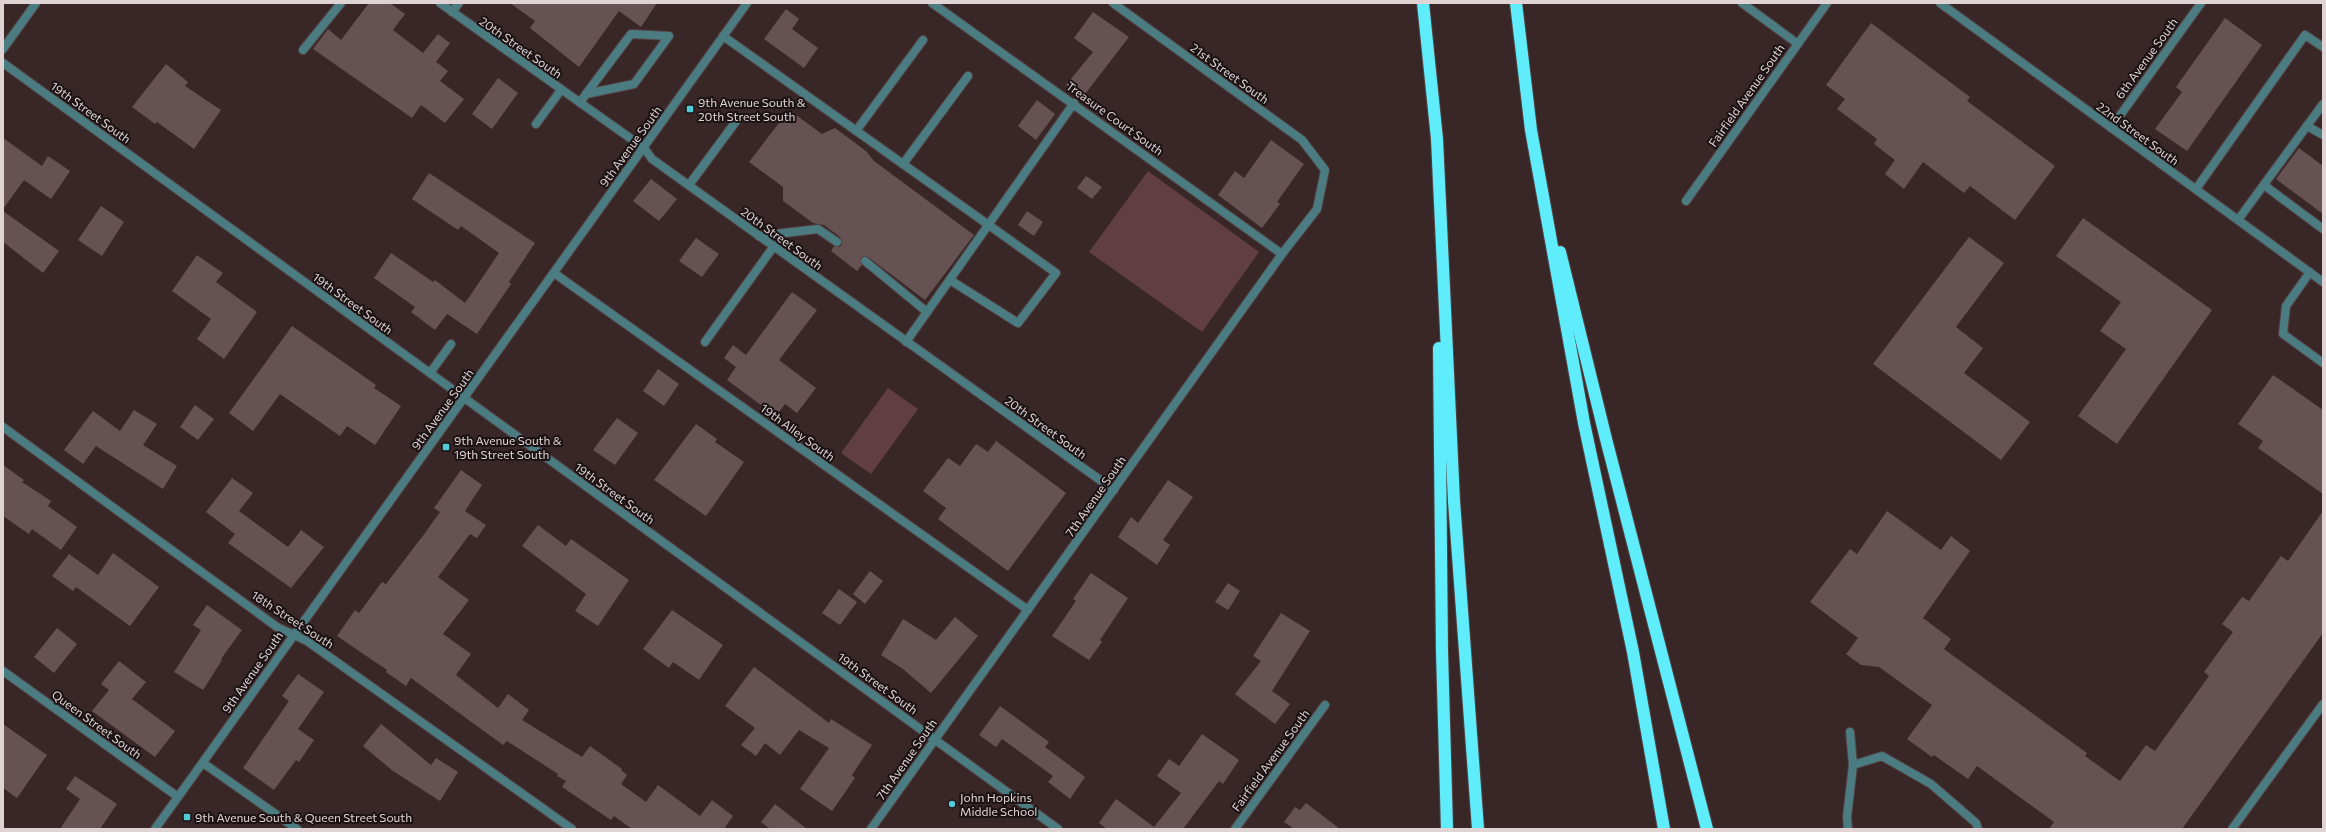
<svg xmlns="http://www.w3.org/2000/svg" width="2326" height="832" font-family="Commissioner,sans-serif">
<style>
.green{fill:#613e41}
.building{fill:#665253}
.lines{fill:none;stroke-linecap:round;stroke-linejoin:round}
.service-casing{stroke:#544344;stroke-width:10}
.minor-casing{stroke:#544344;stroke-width:10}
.tertiary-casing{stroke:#544344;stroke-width:10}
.motorway-casing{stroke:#544344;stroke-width:14}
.service{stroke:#4a7c82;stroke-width:8}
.minor{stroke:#4a7c82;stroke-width:8}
.tertiary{stroke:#4a7c82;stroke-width:8}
.motorway{stroke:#5fecfb;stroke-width:12}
.poi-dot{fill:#52cbd8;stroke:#1a1213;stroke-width:1.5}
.labels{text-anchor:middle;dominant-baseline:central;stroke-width:4;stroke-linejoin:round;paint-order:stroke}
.street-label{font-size:12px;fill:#e0d3d4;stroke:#1a1213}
.poi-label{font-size:12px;fill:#e0d3d4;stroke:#1a1213;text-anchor:start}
</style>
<rect width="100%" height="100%" fill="#392728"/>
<g class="green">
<polygon points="1148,171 1259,252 1202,332 1089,252"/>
<polygon points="888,388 918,409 871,474 841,453"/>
</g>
<g class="building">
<polygon points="369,3 390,3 405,14 393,30 423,53 438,34 450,43 436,62 448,71 440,81 464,99 445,123 421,105 412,118 313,49 328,29 341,40"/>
<polygon points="510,3 657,3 641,27 619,11 579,67 530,28 535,21"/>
<polygon points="786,9 799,19 792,29 818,48 804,68 764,39"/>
<polygon points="1093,12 1129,37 1082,98 1066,85 1093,52 1074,38"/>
<polygon points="2225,18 2262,45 2187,151 2155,129 2182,92 2176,87"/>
<polygon points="1871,23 1970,97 1967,101 2055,166 2015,220 1970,186 1964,193 1923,162 1904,189 1885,174 1895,160 1874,144 1877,139 1837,109 1845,99 1826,85"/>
<polygon points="166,64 188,82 185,86 221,110 194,149 157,122 155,124 132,107"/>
<polygon points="498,78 518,93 492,129 472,114"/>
<polygon points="1037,100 1055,114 1036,140 1018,126"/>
<polygon points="789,110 822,134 835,128 866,151 874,161 974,235 925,300 868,257 861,258 862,265 857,271 831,251 834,246 839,247 842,245 840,237 824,225 813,223 783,201 783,187 749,162"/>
<polygon points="3,138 42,166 48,156 70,171 51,199 24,180 3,209"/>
<polygon points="1271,140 1304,164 1277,202 1280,204 1262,228 1218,195 1235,171 1244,178"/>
<polygon points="2299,148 2323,166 2323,214 2276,179"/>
<polygon points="429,173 535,243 509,282 511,284 477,334 447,314 435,330 411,312 415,307 374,278 391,253 433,282 435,280 465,303 499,253 461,226 458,230 412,199"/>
<polygon points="1086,176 1102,187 1092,199 1077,188"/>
<polygon points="651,179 677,199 659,221 633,201"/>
<polygon points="101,206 124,222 102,256 78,240"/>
<polygon points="3,211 59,251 43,273 3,242"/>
<polygon points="1027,211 1043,222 1034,236 1018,225"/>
<polygon points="2083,218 2212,310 2117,444 2078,416 2126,349 2100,331 2121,302 2056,256"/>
<polygon points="1969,237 2004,263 1956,327 1983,348 1964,373 2030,422 2001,460 1873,364"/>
<polygon points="696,238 719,254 702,277 679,261"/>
<polygon points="197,255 223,273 216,282 257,312 224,359 197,339 211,319 172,291"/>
<polygon points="792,292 817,310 779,360 816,388 797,413 785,404 776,416 727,380 736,367 724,358 733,345 746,355"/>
<polygon points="292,326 376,385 374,388 401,406 375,445 347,426 340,436 280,394 253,431 229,413"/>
<polygon points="658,369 679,384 664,406 643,391"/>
<polygon points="2273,375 2323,410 2323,494 2258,448 2263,441 2238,424"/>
<polygon points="195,405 214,419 198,440 180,427"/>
<polygon points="134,410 157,424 143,445 177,466 163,489 96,446 83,464 64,450 93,411 120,431"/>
<polygon points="617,418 638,433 615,465 593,450"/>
<polygon points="696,424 717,439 715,442 744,462 706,516 654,480"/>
<polygon points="996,441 1066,493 1008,571 938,519 946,508 923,491 948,458 960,466 976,444 988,452"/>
<polygon points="3,465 24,480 22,482 51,501 48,506 77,527 61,550 32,529 29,534 3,516"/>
<polygon points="461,470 482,485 465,511 486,525 477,538 470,534 438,577 469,600 443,634 471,654 456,675 498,708 508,694 529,710 522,720 582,757 590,746 622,769 621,770 627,775 621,784 646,802 658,785 700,816 712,800 733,816 724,829 632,829 614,816 611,820 562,787 566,781 557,776 558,774 507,741 503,745 411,678 406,686 386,672 387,670 337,636 355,610 359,613 382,582 386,584 425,533 440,512 434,508"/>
<polygon points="232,478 253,493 239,511 288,547 301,530 324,547 291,588 228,543 235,534 206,512"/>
<polygon points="1168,480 1193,497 1163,540 1170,545 1157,565 1118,537 1131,517 1138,523"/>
<polygon points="1887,511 1941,550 1951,536 1970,551 1923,618 1951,639 1944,649 2087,753 2085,756 2120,781 2146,745 2155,751 2209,676 2204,672 2233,632 2222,624 2242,597 2249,601 2281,556 2288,561 2323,511 2323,633 2182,829 2049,829 2054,822 1977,766 1968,779 1934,755 1932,757 1907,739 1932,705 1879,667 1861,665 1846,654 1858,638 1810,602 1850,549 1857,554"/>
<polygon points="538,525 566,546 571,539 629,580 598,626 575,611 586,594 522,546"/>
<polygon points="113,553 159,587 130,626 76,587 73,591 52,576 69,554 98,575"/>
<polygon points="870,571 883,581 865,604 853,594"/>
<polygon points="1091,573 1128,598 1100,640 1102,642 1089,660 1052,636 1076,601 1073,599"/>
<polygon points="1228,583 1240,591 1228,610 1215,602"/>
<polygon points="839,589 857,602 840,625 822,613"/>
<polygon points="207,605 242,630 221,659 222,660 203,690 174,672 201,630 193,625"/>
<polygon points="672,610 723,645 699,680 673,662 669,668 643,649"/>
<polygon points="1281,613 1310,631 1272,691 1290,704 1275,724 1235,694 1261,661 1253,656"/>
<polygon points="955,617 978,636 931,693 903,669 881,655 903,619 936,640"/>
<polygon points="57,628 77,644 54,673 34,657"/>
<polygon points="119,661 146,682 132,699 175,731 155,757 92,711 109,690 101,684"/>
<polygon points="754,667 829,723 831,719 872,745 852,775 855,778 832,811 800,789 829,748 799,730 780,755 765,743 756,756 741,745 755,728 725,706"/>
<polygon points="298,674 324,692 298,729 314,740 299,762 296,760 274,790 243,768 289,701 282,696"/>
<polygon points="1000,706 1049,742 1045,747 1085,777 1070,799 1048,782 1053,776 1002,739 996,747 979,735"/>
<polygon points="3,724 47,755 17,798 3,788"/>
<polygon points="381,724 431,765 436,758 458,772 440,801 393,771 363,746"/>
<polygon points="1202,734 1239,760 1223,784 1219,781 1183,829 1107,829 1099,823 1116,799 1154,827 1181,793 1157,776 1169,759 1179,766"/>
<polygon points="75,776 117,804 100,829 60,829 80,799 66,789"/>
<polygon points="1306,803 1340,829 1294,829 1284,822 1295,807 1300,810"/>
<polygon points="775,804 807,829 770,829 761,822"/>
</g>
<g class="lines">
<defs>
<g id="service">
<polyline points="932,3 1282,254"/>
<polyline points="1742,3 1798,44"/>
<polyline points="452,12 459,3"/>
<polyline points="723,36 1056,273 1018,323 950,280"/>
<polyline points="303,50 341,3"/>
<polyline points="580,103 586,94 631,34 669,36 634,84 586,94"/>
<polyline points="536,124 561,90"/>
<polyline points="2307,126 2323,135"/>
<polyline points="856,131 923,40"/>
<polyline points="903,164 968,76"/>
<polyline points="689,185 737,120"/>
<polyline points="2264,185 2323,229"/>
<polyline points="2196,189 2305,35 2323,47"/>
<polyline points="2238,220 2323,104"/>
<polyline points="759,236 818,229 837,242"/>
<polyline points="865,261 927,312"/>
<polyline points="2310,272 2286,306 2283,334 2323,363"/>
<polyline points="554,273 1028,610"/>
<polyline points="705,342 774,246"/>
<polyline points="906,342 1074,103"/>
<polyline points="430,373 451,344"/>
<polyline points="1853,765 1882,756 1931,784 1976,823 1978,829"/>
<polyline points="2232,829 2323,704"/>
</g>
<g id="minor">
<polyline points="440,3 644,148 652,159 1114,490"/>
<polyline points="3,49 36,3"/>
<polyline points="3,63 1058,829"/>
<polyline points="2111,128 2201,3"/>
<polyline points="1686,201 1827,3"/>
<polyline points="3,427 277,627 307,641 572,829"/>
<polyline points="3,671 178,797"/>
<polyline points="203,763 297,829"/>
<polyline points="871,829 1282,254 1317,209 1325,170 1302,140 1113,3"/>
<polyline points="1235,829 1325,705"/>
</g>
<g id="tertiary">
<polyline points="1940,3 2323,282"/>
<polyline points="155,829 747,3"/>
<polyline points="1848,829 1847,817 1853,765 1850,732"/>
</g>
<g id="motorway">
<polyline points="1423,3 1437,139 1454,501 1478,829"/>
<polyline points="1516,3 1531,130 1584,423 1633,652 1664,829"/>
<polyline points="1560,252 1606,439 1707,829"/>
<polyline points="1439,348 1442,651 1447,829"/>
</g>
</defs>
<use href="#service" class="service-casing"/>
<use href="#minor" class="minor-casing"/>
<use href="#tertiary" class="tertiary-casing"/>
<use href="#motorway" class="motorway-casing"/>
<use href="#service" class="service"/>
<use href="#minor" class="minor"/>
<use href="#tertiary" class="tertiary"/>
<use href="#motorway" class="motorway"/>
</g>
<g class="poi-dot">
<rect x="686" y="105" width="8" height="8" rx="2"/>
<rect x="442" y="443" width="8" height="8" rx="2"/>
<circle cx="952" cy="804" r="4"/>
<rect x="183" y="813" width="8" height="8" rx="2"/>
</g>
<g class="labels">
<g class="street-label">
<text transform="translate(521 47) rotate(35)">20th Street South</text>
<text transform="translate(2146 58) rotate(-54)">6th Avenue South</text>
<text transform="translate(1230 73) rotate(36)">21st Street South</text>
<text transform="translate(1746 95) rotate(-55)">Fairfield Avenue South</text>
<text transform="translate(91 112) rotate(36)">19th Street South</text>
<text transform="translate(1115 118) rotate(36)">Treasure Court South</text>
<text transform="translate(2138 133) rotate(36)">22nd Street South</text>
<text transform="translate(630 146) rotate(-54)">9th Avenue South</text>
<text transform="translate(782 238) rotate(36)">20th Street South</text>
<text transform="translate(353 303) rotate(36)">19th Street South</text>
<text transform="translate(442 409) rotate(-54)">9th Avenue South</text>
<text transform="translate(1046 427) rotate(36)">20th Street South</text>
<text transform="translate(798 432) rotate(36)">19th Alley South</text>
<text transform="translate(615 493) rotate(36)">19th Street South</text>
<text transform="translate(1095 496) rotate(-55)">7th Avenue South</text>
<text transform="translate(293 619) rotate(33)">18th Street South</text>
<text transform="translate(252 672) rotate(-55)">9th Avenue South</text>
<text transform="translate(878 683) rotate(36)">19th Street South</text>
<text transform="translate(97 724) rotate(36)">Queen Street South</text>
<text transform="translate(906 759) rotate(-55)">7th Avenue South</text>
<text transform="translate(1270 760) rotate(-54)">Fairfield Avenue South</text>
</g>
<g class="poi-label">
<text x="698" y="102">9th Avenue South &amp;<tspan x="698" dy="14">20th Street South</tspan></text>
<text x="454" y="440">9th Avenue South &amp;<tspan x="454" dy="14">19th Street South</tspan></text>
<text x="960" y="797">John Hopkins<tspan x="960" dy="14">Middle School</tspan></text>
<text x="195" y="817">9th Avenue South &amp; Queen Street South</text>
</g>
</g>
<rect width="2326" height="832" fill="none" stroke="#e0d3d4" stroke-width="8"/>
</svg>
